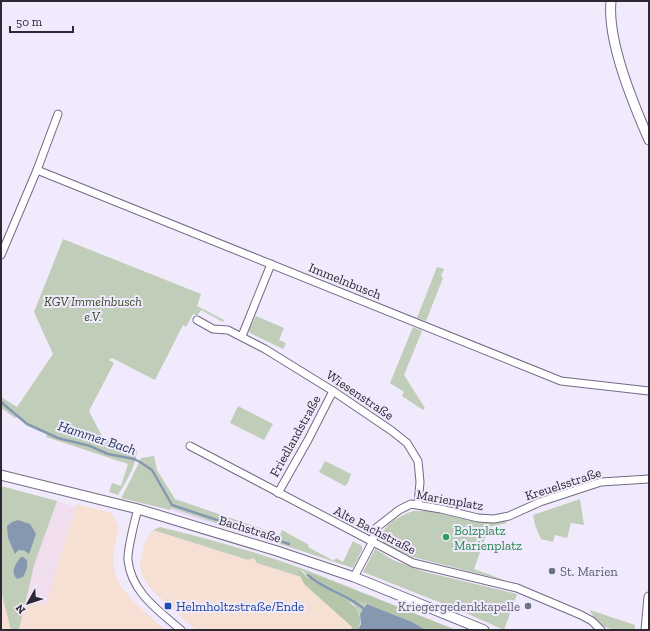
<svg xmlns="http://www.w3.org/2000/svg" width="650" height="631" font-family="'Zilla Slab',serif">
<style>
.commercial{fill:#f0ddee}
.industrial{fill:#f6dfd3}
.built{fill:#e6daf9}
.green{fill:#c0cdb8;fill-rule:evenodd}
.forest{fill:#b4c5aa}
.water{fill:#8598b0}
.lines{fill:none;stroke-linecap:round;stroke-linejoin:round}
.stream{stroke:#8598b0;stroke-width:2.5}
.minor-casing{stroke:#746985;stroke-width:9}
.tertiary-casing{stroke:#746985;stroke-width:11}
.minor{stroke:#fff;stroke-width:7}
.tertiary{stroke:#fff;stroke-width:9}
.leisure-dot{fill:#2e9e5b;stroke:#f1eafd;stroke-width:1.5}
.worship-dot{fill:#6b7280;stroke:#f1eafd;stroke-width:1.5}
.transit-dot{fill:#1a4fb4;stroke:#f1eafd;stroke-width:1.5}
.labels{text-anchor:middle;dominant-baseline:central;stroke-width:4;stroke-linejoin:round;paint-order:stroke}
.street-label{font-size:13px;fill:#2d2834;stroke:#f1eafd}
.park-label{font-size:13px;font-style:italic;fill:#334b22;stroke:#f1eafd}
.leisure-label{font-size:13px;fill:#27864d;stroke:#f1eafd;text-anchor:start}
.worship-label{font-size:13px;fill:#5b616d;stroke:#f1eafd;text-anchor:start}
.transit-label{font-size:13px;fill:#164399;stroke:#f1eafd;text-anchor:start}
.water-label{font-size:14px;font-style:italic;fill:#163356;stroke:#f1eafd}
</style>
<rect width="100%" height="100%" fill="#f1eafd"/>
<polygon class="commercial" points="57,501 76,507 45,607 25,602 34,565"/>
<g class="industrial">
<polygon points="77,504 111,513 114,517 119,528 114,549 113,562 115,574 120,585 133,601 165,630 19,630 25,602 45,606"/>
<polygon points="153,530 248,560 254,557 257,563 301,577 304,584 352,627 350,630 196,630 154,592 143,578 141,570 140,561 146,540"/>
<polygon points="1,591 10,623 11,630 1,630"/>
</g>
<polygon class="built" points="171,508 199,516 286,547 170,510"/>
<g class="green">
<path d="M63,239L201,294L197,306L224,320L223,322L201,310L197,316L193,314L186,327L183,325L155,380L112,358L109,360L114,363L89,411L103,438L137,450C136,467 126,481 118,495L109,492L112,483L121,486L128,464L46,437L47,433L29,426L17,417L15,418L4,410L1,409V397L17,407L53,354L34,312Z"/>
<polygon points="437,267 444,269 441,276 443,278 426,321 417,318"/>
<polygon points="256,316 284,328 279,340 286,343 283,349 250,333 249,330"/>
<polygon points="413,327 422,331 404,375 425,408 423,410 402,396 404,392 390,383"/>
<polygon points="238,406 273,424 264,440 230,423"/>
<polygon points="154,456 157,470 175,499 280,535 282,530 309,545 308,547 334,561 336,558 343,562 353,541 362,546 362,550 353,568 171,508 170,510 121,498 129,483 141,458"/>
<polygon points="325,461 351,474 348,483 345,486 319,472"/>
<path d="M1,486L57,501L34,565L19,630H11L1,591ZM7,526L25,551L19,550L16,554Z"/>
<polygon points="580,499 584,525 571,523 567,538 555,535 553,542 541,539 535,525 533,515"/>
<path d="M413,511H430L483,523L494,522L504,519L507,523L489,527L474,569L507,581L413,557L386,545L380,539C384,524 399,516 413,511Z"/>
<path d="M160,527C206,538 253,551 298,567C322,576 347,586 371,596L310,574L314,578L355,601L367,604L360,614L353,604L310,580L303,571L297,569L301,577L257,563L254,558L248,560L153,530Z"/>
<polygon points="375,549 393,560 425,572 517,594 504,630 459,610 363,572"/>
<path d="M590,610L635,625V630C613,630 599,631 590,610Z"/>
</g>
<g class="forest">
<path d="M297,569C305,572 304,576 311,580C327,591 372,604 358,630H351L352,627L304,584Z"/>
<polygon points="309,573 371,596 456,630 426,630 412,622 367,604 355,601 314,578"/>
</g>
<g class="water">
<polygon points="18,520 30,524 36,534 29,554 25,551 19,550 15,554 8,538 7,526 12,522"/>
<path d="M21,557H23L27,560C28,566 26,572 23,577L17,579C10,572 15,564 21,557Z"/>
<polygon points="367,604 412,622 426,630 358,630 361,624 360,614"/>
</g>
<g class="lines">
<g class="stream">
<polyline points="1,402 27,424 58,438 90,446 108,454 134,459 140,462 152,470 172,505 289,544"/>
<path d="M308,575C323,590 351,595 365,610"/>
</g>
<defs>
<g id="minor">
<polyline points="37,170 561,381 649,391"/>
<polyline points="1,255 37,170 58,114"/>
<polyline points="197,320 213,329 228,330 265,349 333,391 392,431 407,443 418,461 420,482 418,505"/>
<polyline points="242,336 271,264"/>
<polyline points="190,446 413,563 517,588 581,615 592,621 601,630"/>
<polyline points="278,493 308,440 333,391"/>
<path d="M138,509C135,519 127,552 128,560C131,592 159,611 181,630"/>
<polyline points="354,577 372,543 376,528 399,510 411,504 441,509 478,518 494,519 509,516 540,502 601,482 649,479"/>
</g>
<g id="tertiary">
<path d="M611,1C607,41 633,103 649,140"/>
<polyline points="1,475 138,509 277,551 354,577 484,630"/>
<polyline points="646,630 649,597"/>
</g>
</defs>
<use href="#minor" class="minor-casing"/>
<use href="#tertiary" class="tertiary-casing"/>
<use href="#minor" class="minor"/>
<use href="#tertiary" class="tertiary"/>
</g>
<circle class="leisure-dot" cx="446" cy="537" r="4"/>
<g class="worship-dot">
<circle cx="552" cy="571" r="4"/>
<circle cx="528" cy="606" r="4"/>
</g>
<rect class="transit-dot" x="164" y="602" width="8" height="8" rx="2"/>
<g class="labels">
<g class="street-label">
<text transform="translate(345 281) rotate(22)">Immelnbusch</text>
<text transform="translate(360 395) rotate(34)">Wiesenstraße</text>
<text transform="translate(295 436) rotate(-61)">Friedlandstraße</text>
<text transform="translate(563 484) rotate(-18)">Kreuelsstraße</text>
<text transform="translate(450 500) rotate(10)">Marienplatz</text>
<text transform="translate(250 529) rotate(17)">Bachstraße</text>
<text transform="translate(375 530) rotate(27)">Alte Bachstraße</text>
</g>
<g class="park-label">
<text x="93" y="301">KGV Immelnbusch<tspan x="93" dy="15">e.V.</tspan></text>
</g>
<g class="leisure-label">
<text x="454" y="530">Bolzplatz<tspan x="454" dy="15">Marienplatz</tspan></text>
</g>
<g class="worship-label">
<text x="560" y="571">St. Marien</text>
<text x="520" y="606" text-anchor="end">Kriegergedenkkapelle</text>
</g>
<g class="transit-label">
<text x="176" y="606">Helmholtzstraße/Ende</text>
</g>
<g class="water-label">
<text transform="translate(97 438) rotate(18)">Hammer Bach</text>
</g>
</g>
<rect width="650" height="631" fill="none" stroke="#2d2834" stroke-width="4"/>
<g transform="translate(28 603) rotate(231)" stroke="#f1eafd" stroke-width="3" paint-order="stroke">
<path d="M0-3L7 15L0 10L-7 15Z" fill="#2d2834"/>
<text y="-6" font-size="11" font-weight="bold" text-anchor="middle" fill="#2d2834">N</text>
</g>
<path d="M10 26v6h63v-6" fill="none" stroke="#2d2834" stroke-width="2"/>
<text x="16" y="26" font-size="12" fill="#2d2834" stroke="#f1eafd" stroke-width="3" paint-order="stroke">50 m</text>
</svg>
